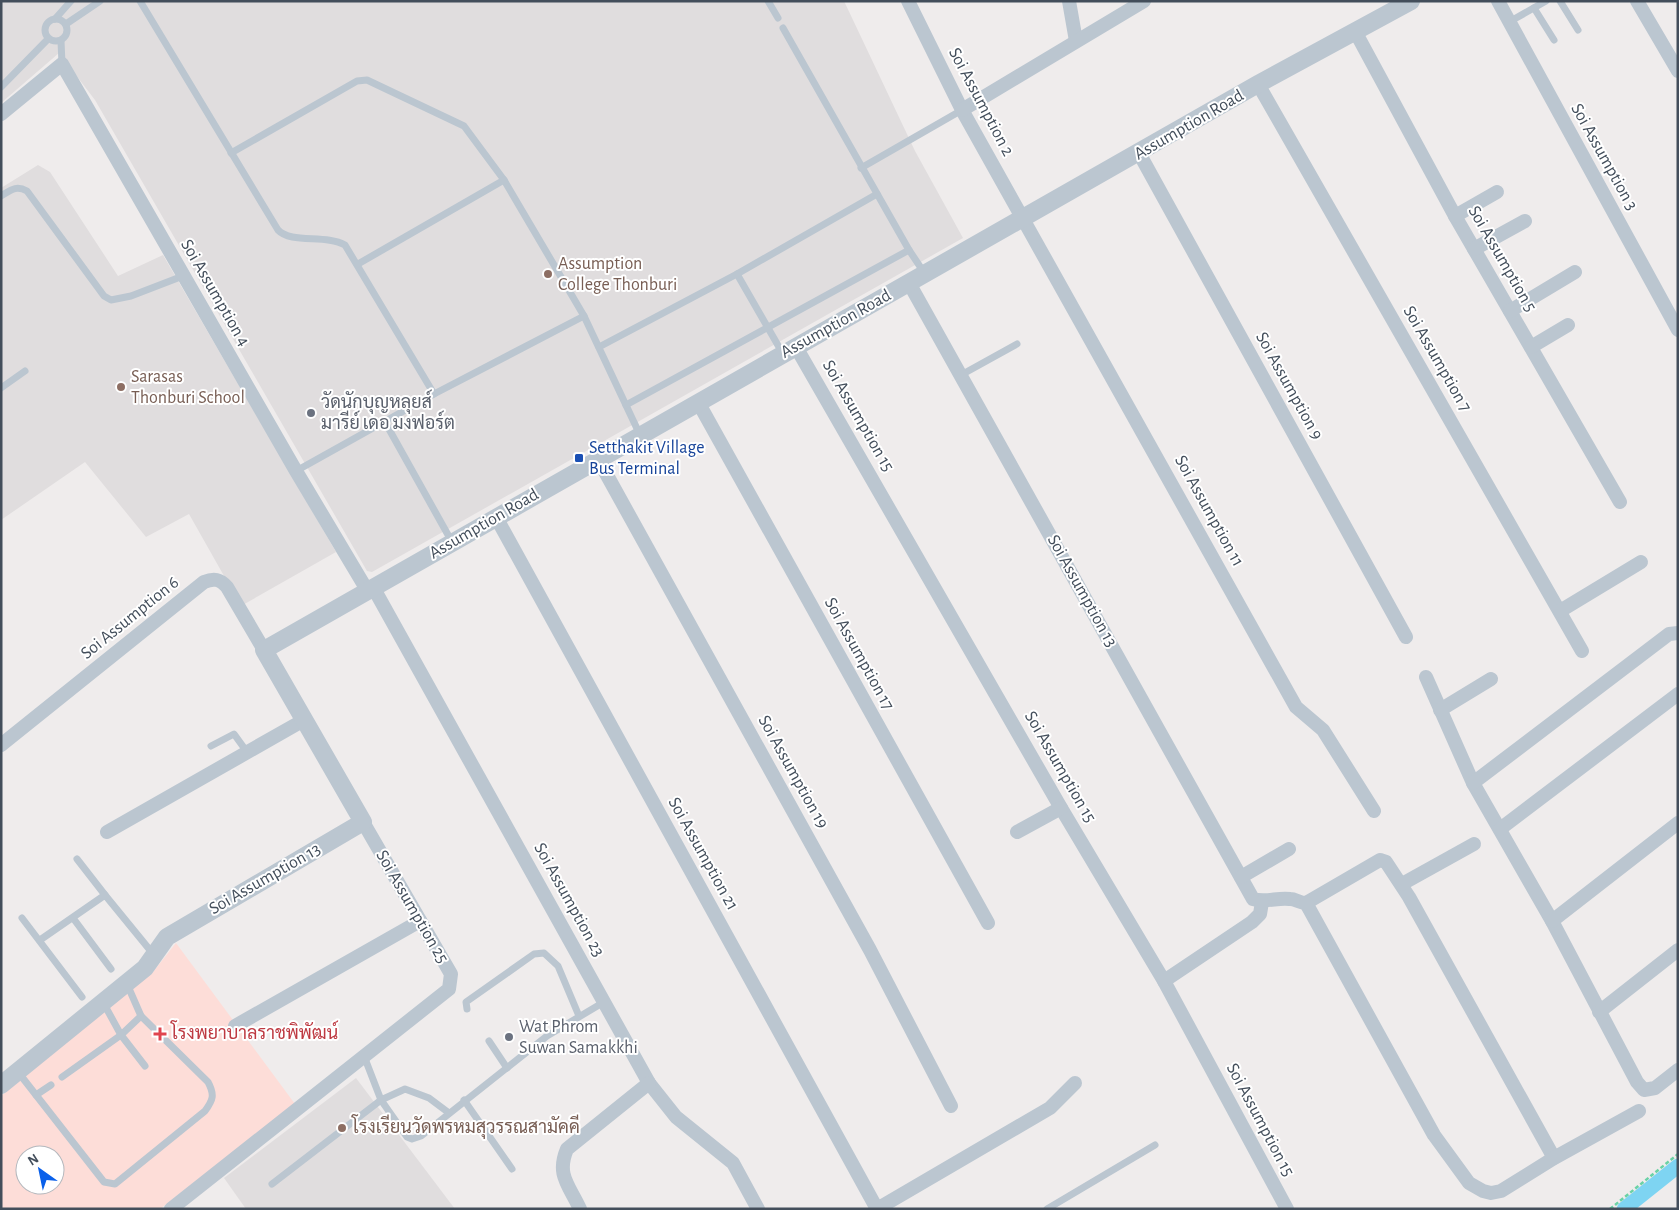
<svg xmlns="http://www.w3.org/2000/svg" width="1679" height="1210" font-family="'Alegreya Sans',Sarabun,sans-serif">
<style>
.education{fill:#e0ddde}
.medical{fill:#fdddd8;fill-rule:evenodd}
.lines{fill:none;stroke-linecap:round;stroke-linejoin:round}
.canal{stroke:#7ed4f2;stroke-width:15}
.path{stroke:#6bd2a5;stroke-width:2.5;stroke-dasharray:4 2.5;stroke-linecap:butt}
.service{stroke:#bbc6d0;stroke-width:7}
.minor{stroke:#bbc6d0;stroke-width:14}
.tertiary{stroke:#bbc6d0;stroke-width:18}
.education-dot{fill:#8d6e63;stroke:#fff;stroke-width:2}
.worship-dot{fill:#6b7280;stroke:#fff;stroke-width:2}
.transit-dot{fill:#1a4fb4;stroke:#fff;stroke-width:2}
.health-dot{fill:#e0444e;stroke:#fff;stroke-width:2}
.labels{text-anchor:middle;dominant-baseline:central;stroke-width:4;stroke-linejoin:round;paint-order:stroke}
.street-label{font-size:18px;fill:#434e5b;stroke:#fff}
.education-label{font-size:18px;fill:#785e54;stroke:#fff;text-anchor:start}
.worship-label{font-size:18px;fill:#5b616d;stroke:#fff;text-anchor:start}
.transit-label{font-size:18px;fill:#164399;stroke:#fff;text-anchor:start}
.health-label{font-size:18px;fill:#be3a42;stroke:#fff;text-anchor:start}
</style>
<rect width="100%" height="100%" fill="#efecec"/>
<g class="education">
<polygon points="1,1 844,1 915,151 963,238 372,572 367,571 95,100 59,53 1,103"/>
<polygon points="38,165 50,172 118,276 163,255 336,552 241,606 189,514 146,537 85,462 1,520 1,188"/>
<polygon points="356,1078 455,1209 246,1209 224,1178"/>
</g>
<path class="medical" d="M176,943L295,1104L160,1209H1V1096L153,972ZM25,1155H55V1185H25Z"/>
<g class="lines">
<polyline class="canal" points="1624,1209 1678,1166"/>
<polyline class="path" points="1610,1209 1678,1154"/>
<g class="service">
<path d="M140,1L278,230C291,244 326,234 345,245L434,394L584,316L640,435"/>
<polyline points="768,1 778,18"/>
<polyline points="1560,1 1578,30"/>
<polyline points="1534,8 1554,40"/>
<circle cx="56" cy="30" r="11"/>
<polyline points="55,19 71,1"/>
<polyline points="1509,22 1546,1"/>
<polyline points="66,24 100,1"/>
<polyline points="61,41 62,64"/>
<polyline points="1,87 48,39"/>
<polyline points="231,153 357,81 367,80 464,126 504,180 584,316"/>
<polyline points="861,168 962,110"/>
<path d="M1,196C11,190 16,185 27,191L104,296L111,300L131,296L183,276"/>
<polyline points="909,250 925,274"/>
<polyline points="358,264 504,180"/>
<polyline points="737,274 783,354"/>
<polyline points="599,347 737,274 877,194"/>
<polyline points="961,375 1017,344"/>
<polyline points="1,388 25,371"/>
<polyline points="626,405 909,250 783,28"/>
<polyline points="385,422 452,542"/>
<polyline points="296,471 434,394"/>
<polyline points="211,746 234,734 247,752"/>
<polyline points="77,859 105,895"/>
<polyline points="22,918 82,997"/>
<polyline points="73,918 111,969"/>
<polyline points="40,940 105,895 154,955"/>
<polyline points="104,1004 121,1035 145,1066"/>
<polyline points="467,1009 466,1002 534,954 544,953 558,966 579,1016"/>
<polyline points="489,1041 507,1068"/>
<polyline points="364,1056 381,1100 407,1137 412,1139 421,1136 547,1036 604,1002"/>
<polyline points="18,1072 36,1095 51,1085"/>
<polyline points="62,1077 121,1035 141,1016 127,984"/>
<path d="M36,1095L104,1182L115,1184L205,1111C213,1100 215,1095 208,1082L141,1016"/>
<polyline points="464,1100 512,1169"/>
<polyline points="272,1184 381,1100 405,1089 429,1098 449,1113"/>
<polyline points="1047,1209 1155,1145"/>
</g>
<g class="minor">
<polyline points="908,1 962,110 1296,707 1323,730 1374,811"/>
<polyline points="1069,1 1076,41"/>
<polyline points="1498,1 1678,330"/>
<polyline points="1637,1 1678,71"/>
<polyline points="1356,33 1455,216 1620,502"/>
<polyline points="1258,84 1582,651"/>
<polyline points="962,110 1144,1"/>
<polyline points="1,114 62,64 296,471 367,590"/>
<polyline points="1139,153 1406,637"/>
<polyline points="1455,216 1497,192"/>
<polyline points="1474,249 1525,221"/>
<path d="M909,283L1253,899C1266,903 1278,897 1290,899C1296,899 1299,903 1306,903L1380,860L1386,862L1409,897L1554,1158"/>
<polyline points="1510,311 1575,272"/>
<polyline points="796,347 1061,808 1164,981 1287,1209"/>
<polyline points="1531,347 1568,325"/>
<polyline points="698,402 988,923"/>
<polyline points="598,459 870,950 951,1106"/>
<polyline points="496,517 877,1209 1050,1108 1075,1083"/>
<polyline points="373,587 649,1083 676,1117 733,1163 758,1209"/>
<polyline points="1560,611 1641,562"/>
<polyline points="1426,677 1473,783 1552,921 1637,1082 1644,1090 1655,1088 1678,1070"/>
<polyline points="1440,710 1491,679"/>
<path d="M1,745L204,582C214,578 220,579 227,587L264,650"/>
<polyline points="1473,783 1669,634 1678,633"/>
<polyline points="1500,829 1678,694"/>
<polyline points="107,832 304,720"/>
<polyline points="1017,832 1061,808"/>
<polyline points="1241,877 1289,849"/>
<polyline points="1402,884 1474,844"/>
<polyline points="1306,903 1434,1135 1469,1183 1483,1191 1491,1193 1501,1191 1554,1158 1639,1111"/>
<polyline points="1552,921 1678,823"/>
<polyline points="1164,981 1252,922 1260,914 1262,902"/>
<polyline points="1599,1012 1678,950"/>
<polyline points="235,1026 420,921"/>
<polyline points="171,1209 449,989 451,974 363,822"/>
<path d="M580,1209C569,1185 556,1175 567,1149L649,1083"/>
</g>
<polyline class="tertiary" points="1,1085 145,968 167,937 363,822 264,650 1258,84 1411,1"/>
</g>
<g class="education-dot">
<circle cx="548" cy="274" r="5"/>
<circle cx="121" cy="387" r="5"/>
<circle cx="342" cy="1128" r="5"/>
</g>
<g class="worship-dot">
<circle cx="311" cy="413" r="5"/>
<circle cx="509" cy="1037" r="5"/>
</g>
<rect class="transit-dot" x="574" y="453" width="10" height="10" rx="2.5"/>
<path class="health-dot" d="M157.5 1026.5h5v5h5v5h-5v5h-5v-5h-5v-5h5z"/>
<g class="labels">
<g class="street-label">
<text transform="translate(981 102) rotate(62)">Soi Assumption 2</text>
<text transform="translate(1189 125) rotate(-30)">Assumption Road</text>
<text transform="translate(1604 157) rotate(61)">Soi Assumption 3</text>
<text transform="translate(1502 259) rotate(60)">Soi Assumption 5</text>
<text transform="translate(215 293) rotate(60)">Soi Assumption 4</text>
<text transform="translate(836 324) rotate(-29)">Assumption Road</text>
<text transform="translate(1437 359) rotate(60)">Soi Assumption 7</text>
<text transform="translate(1289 386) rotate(61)">Soi Assumption 9</text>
<text transform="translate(858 416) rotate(60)">Soi Assumption 15</text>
<text transform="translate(1209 511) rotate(61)">Soi Assumption 11</text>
<text transform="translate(484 524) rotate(-30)">Assumption Road</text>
<text transform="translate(1082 591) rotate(61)">Soi Assumption 13</text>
<text transform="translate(130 618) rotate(-39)">Soi Assumption 6</text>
<text transform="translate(859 654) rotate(61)">Soi Assumption 17</text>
<text transform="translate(1060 767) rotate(60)">Soi Assumption 15</text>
<text transform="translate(793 772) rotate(61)">Soi Assumption 19</text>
<text transform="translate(703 854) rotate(61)">Soi Assumption 21</text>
<text transform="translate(265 879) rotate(-30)">Soi Assumption 13</text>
<text transform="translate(569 900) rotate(61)">Soi Assumption 23</text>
<text transform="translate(412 907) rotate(60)">Soi Assumption 25</text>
<text transform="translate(1260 1120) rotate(62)">Soi Assumption 15</text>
</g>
<g class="education-label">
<text x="558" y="264">Assumption<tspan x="558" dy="21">College Thonburi</tspan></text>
<text x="131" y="377">Sarasas<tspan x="131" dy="21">Thonburi School</tspan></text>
<text x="352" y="1128">โรงเรียนวัดพรหมสุวรรณสามัคคี</text>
</g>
<g class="worship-label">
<text x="321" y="403">วัดนักบุญหลุยส์<tspan x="321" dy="21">มารีย์ เดอ มงฟอร์ต</tspan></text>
<text x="519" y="1027">Wat Phrom<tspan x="519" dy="21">Suwan Samakkhi</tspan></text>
</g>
<g class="transit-label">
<text x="589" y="448">Setthakit Village<tspan x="589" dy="21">Bus Terminal</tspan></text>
</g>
<g class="health-label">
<text x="171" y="1034">โรงพยาบาลราชพิพัฒน์</text>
</g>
</g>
<rect width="1679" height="1210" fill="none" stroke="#434e5b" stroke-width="5"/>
<g transform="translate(40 1170) rotate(327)"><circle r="24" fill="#ffffff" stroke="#b4b8bd"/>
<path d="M0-4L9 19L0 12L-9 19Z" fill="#0a60ea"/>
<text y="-8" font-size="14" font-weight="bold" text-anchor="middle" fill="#434e5b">N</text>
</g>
</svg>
